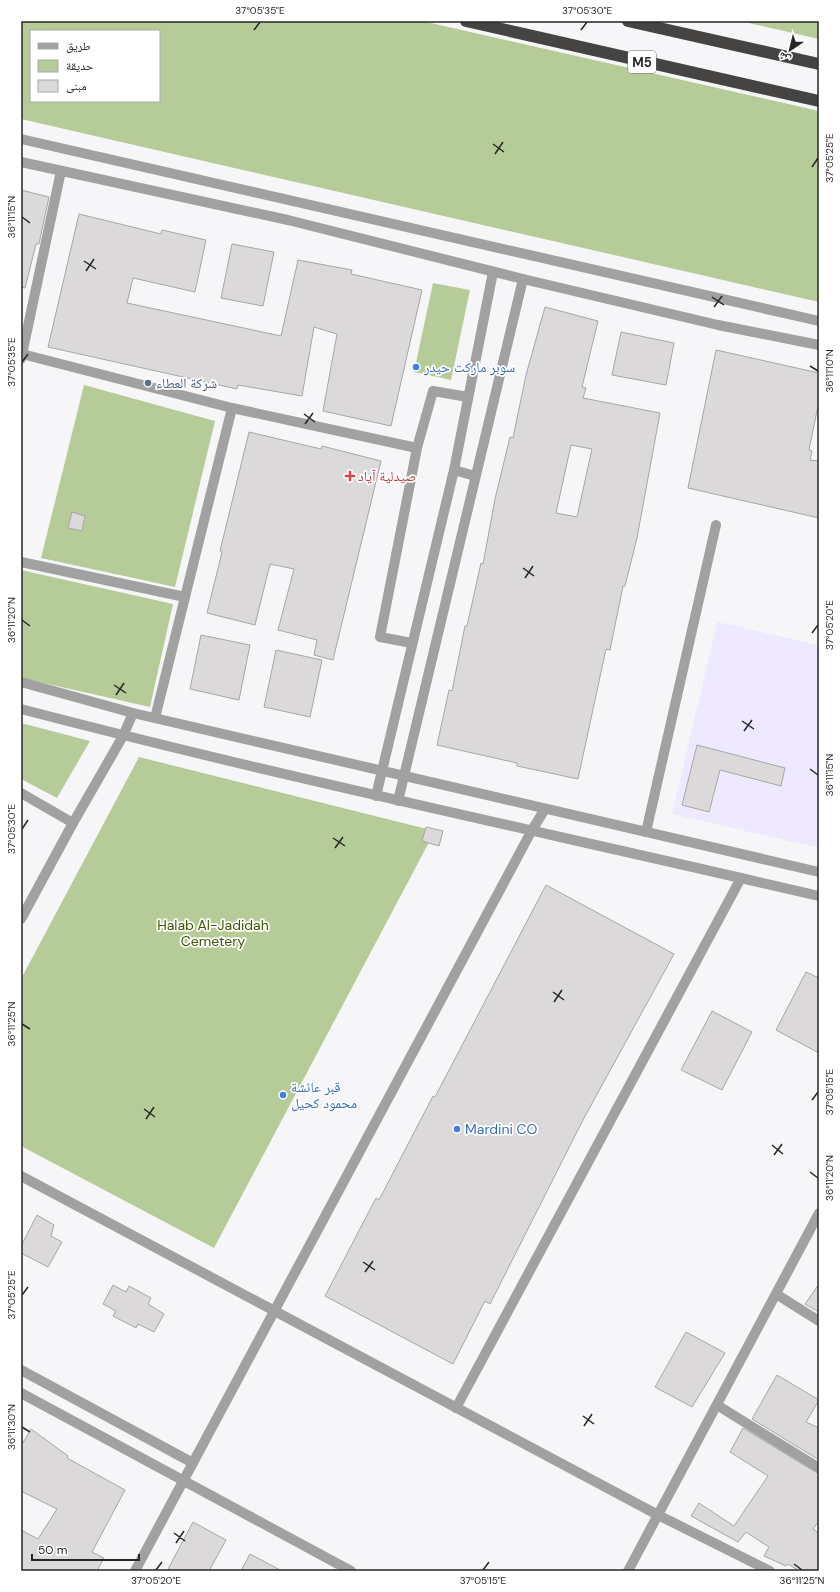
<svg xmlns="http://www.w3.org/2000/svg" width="840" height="1592" font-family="'DM Sans','Noto Naskh Arabic',sans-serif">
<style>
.education{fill:#eee9ff}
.green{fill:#b6cc98;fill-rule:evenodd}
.building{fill:#dbd9da;stroke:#a7a5a6;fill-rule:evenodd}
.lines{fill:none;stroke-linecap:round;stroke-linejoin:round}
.minor{stroke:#a2a1a1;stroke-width:10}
.highway{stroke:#454443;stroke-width:12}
.ticks{fill:none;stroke:#262627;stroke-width:1.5}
.shop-dot{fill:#3f7fe0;stroke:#fff;stroke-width:1.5}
.service-dot{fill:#5c6f8a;stroke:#fff;stroke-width:1.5}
.health-dot{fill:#e0444e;stroke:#fff;stroke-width:1.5}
.labels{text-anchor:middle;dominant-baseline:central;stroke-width:3.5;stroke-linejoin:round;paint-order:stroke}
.shield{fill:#fff;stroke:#676768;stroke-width:1}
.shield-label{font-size:13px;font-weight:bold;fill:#262627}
.shop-label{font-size:14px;fill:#366cbe;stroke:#fff;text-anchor:start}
.service-label{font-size:14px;fill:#4e5e75;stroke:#fff;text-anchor:start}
.health-label{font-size:14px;fill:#be3a42;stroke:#fff;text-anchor:start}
.park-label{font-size:14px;fill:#3c5500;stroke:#fff}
.neatline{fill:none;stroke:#262627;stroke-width:1.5}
.ticks-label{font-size:10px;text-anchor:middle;fill:#262627}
</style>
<rect width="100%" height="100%" fill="#f6f6f8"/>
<polygon class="education" points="717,622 819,645 819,848 672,814"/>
<g class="green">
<path d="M21,21H422L819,111V302L21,119ZM31,31H159V101H31Z"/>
<polygon points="740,21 819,21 819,39"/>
<polygon points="433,283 470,290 451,380 414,372"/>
<polygon points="84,385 215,421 175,587 41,558"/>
<polygon points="21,570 173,604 150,707 21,678"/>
<polygon points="21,723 90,741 57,798 21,779"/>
<polygon points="139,757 435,831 214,1248 21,1146 21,979"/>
</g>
<g class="building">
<polygon points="21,190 49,197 39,244 36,244 25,288 21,287"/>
<polygon points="79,214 161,234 162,230 206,240 195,292 133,278 127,303 281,336 298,260 352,270 351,274 422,290 391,426 323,411 337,334 314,327 302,396 238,385 237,389 48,347"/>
<polygon points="232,244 274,252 263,306 221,298"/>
<path d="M545,307L598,321L582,387L586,388L583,398L660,413L637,538L625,586H623L610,650L606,649L578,779L517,766V763L437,745L449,690L452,691L465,626H467L481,563L483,564L495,499L510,437L513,438L526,375ZM571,445L592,449L577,517L556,513Z"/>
<polygon points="621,332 674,343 666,385 612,375"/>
<polygon points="716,350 819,373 819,401 809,450 812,451 810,460 819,461 819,518 688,488"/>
<polygon points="249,432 321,449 322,446 381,461 333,660 314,655 317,640 278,630 294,569 270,564 255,625 207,613 222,552 220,551"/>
<polygon points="72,512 85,516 82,531 68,528"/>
<polygon points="201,635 250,645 239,700 190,689"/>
<polygon points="276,650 322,660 310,717 264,707"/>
<polygon points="697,745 785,768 781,786 720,770 709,812 682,805"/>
<polygon points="426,827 443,831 439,846 422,841"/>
<polygon points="546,885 674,954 584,1118 490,1304 485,1301 453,1364 325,1296 376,1198 379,1200 433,1096 435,1097"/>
<polygon points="806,972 819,978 819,1053 776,1030"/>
<polygon points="712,1011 752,1032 722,1090 681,1070"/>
<polygon points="37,1215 54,1225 51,1236 62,1242 48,1267 21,1253 21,1246"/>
<polygon points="819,1284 819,1312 805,1304"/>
<polygon points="113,1285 126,1292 129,1286 151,1298 148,1304 164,1314 154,1332 138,1324 136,1328 113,1316 116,1311 103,1304"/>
<polygon points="686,1332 725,1353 692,1407 655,1387"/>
<polygon points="777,1375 819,1400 806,1422 819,1428 819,1460 752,1419"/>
<polygon points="743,1428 819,1474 819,1521 813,1529 819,1533 819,1571 799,1571 788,1564 786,1566 764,1556 769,1547 746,1532 738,1542 691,1516 699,1503 734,1526 768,1476 730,1452"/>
<polygon points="31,1429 68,1456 67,1458 125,1490 92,1552 104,1558 97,1571 21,1571 21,1530 38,1539 57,1509 21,1491 21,1446"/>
<polygon points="193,1522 226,1540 209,1571 167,1571"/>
<polygon points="250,1554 282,1571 241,1571"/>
</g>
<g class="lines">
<g class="minor">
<polyline points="21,139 819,321"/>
<polyline points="21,162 288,220 523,279 718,325 819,345"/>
<polyline points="22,354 232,408 155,718"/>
<polyline points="21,359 61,171"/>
<polyline points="232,408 417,448 433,391 468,397"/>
<polyline points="454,470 475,476"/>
<polyline points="21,562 185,597"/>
<polyline points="412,643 380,637 417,448"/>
<polyline points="21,682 133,713 819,872"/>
<path d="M21,709C285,778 553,834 819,896"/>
<polyline points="21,793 73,823"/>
<polyline points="376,796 454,470 493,272"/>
<polyline points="398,801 523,279"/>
<polyline points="646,832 716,525"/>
<polyline points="21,919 73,823 123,736 133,713"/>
<polyline points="21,1176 658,1515 770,1571"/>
<polyline points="776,1294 819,1321"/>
<polyline points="21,1370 193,1463"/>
<polyline points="21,1393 351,1571"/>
<polyline points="717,1405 819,1468"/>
<polyline points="456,1408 741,878"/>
<polyline points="135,1571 532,830 545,809"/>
<polyline points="628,1571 819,1213"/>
</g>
<g class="highway">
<polyline points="466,21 819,101"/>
<polyline points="628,21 819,64"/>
</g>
</g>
<path class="ticks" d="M254,30L260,22M581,30L587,22M493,144L504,152M495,154L503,142M812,167L818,158M22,217L30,223M84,261L96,269M86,271L94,259M712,297L724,305M714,307L722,296M22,362L28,354M810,366L818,371M304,414L315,422M305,424L313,413M523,568L534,576M525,578L533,566M22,620L30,626M812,633L818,625M114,685L126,693M116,695L124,683M742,721L754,729M744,731L752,720M810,769L818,775M22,829L28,820M333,838L345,846M335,848L343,837M553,992L564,1000M554,1002L562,990M22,1024L30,1029M812,1100L818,1092M144,1109L155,1117M146,1119L154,1107M772,1145L783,1154M774,1155L782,1144M810,1172L818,1178M363,1262L375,1270M365,1272L373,1261M22,1295L28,1287M583,1416L594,1424M584,1426L592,1414M22,1427L30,1432M174,1533L185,1541M176,1543L184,1531M794,1564L802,1570M156,1570L162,1562M483,1570L489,1562"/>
<g class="shop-dot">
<circle cx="416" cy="367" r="4"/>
<circle cx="283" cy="1095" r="4"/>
<circle cx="457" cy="1129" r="4"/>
</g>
<circle class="service-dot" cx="148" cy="383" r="4"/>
<path class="health-dot" d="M348 470h4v4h4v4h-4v4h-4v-4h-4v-4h4z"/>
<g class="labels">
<rect class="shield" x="628" y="51" width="28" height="22" rx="3"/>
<g class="shield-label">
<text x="642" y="62">M5</text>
</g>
<g class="shop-label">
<text x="424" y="367">سوبر ماركت حيدر</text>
<text x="291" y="1087">قبر عائشة<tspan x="291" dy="16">محمود كحيل</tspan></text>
<text x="465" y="1129">Mardini CO</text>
</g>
<g class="service-label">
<text x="156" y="383">شركة العطاء</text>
</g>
<g class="health-label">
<text x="358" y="476">صيدلية آياد</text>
</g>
<g class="park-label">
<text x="213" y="925">Halab Al-Jadidah<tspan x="213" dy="16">Cemetery</tspan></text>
</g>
</g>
<rect width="840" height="1592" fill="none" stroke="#ffffff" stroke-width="44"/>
<rect x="30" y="30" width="130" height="72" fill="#ffffff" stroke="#a8a8a9"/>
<rect x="38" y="43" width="20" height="6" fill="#a2a1a1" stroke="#a8a8a9"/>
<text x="66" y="50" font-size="12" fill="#262627">طريق</text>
<rect x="38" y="60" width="20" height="12" fill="#b6cc98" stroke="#a8a8a9"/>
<text x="66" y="70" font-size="12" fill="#262627">حديقة</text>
<rect x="38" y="80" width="20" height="12" fill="#dbd9da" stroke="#a8a8a9"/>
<text x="66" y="90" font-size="12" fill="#262627">مبنى</text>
<g transform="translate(790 50) rotate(215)" stroke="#ffffff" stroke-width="3" paint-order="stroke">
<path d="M0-3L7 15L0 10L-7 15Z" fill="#262627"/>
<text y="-6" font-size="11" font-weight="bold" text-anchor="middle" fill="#262627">ش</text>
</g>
<path d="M32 1554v6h107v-6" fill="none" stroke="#262627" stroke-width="2"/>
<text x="38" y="1554" font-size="12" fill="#262627" stroke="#ffffff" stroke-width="3" paint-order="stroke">50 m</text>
<rect x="22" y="22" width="796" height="1548" class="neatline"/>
<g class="ticks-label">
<text x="260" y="14">37°05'35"E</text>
<text x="587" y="14">37°05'30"E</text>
<text transform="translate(829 158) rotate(-90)" y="4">37°05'25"E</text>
<text transform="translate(11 217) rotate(-90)" y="4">36°11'15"N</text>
<text transform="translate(11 362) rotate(-90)" y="4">37°05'35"E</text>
<text transform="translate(829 371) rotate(-90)" y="4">36°11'10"N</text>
<text transform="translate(11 620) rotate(-90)" y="4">36°11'20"N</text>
<text transform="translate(829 625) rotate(-90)" y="4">37°05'20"E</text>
<text transform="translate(829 775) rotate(-90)" y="4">36°11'15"N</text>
<text transform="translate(11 829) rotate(-90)" y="4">37°05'30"E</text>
<text transform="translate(11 1024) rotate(-90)" y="4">36°11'25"N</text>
<text transform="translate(829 1092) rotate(-90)" y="4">37°05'15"E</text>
<text transform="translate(829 1178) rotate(-90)" y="4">36°11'20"N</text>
<text transform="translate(11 1295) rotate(-90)" y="4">37°05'25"E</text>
<text transform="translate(11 1427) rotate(-90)" y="4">36°11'30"N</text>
<text x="156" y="1584">37°05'20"E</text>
<text x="483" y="1584">37°05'15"E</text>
<text x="802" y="1584">36°11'25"N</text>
</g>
</svg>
